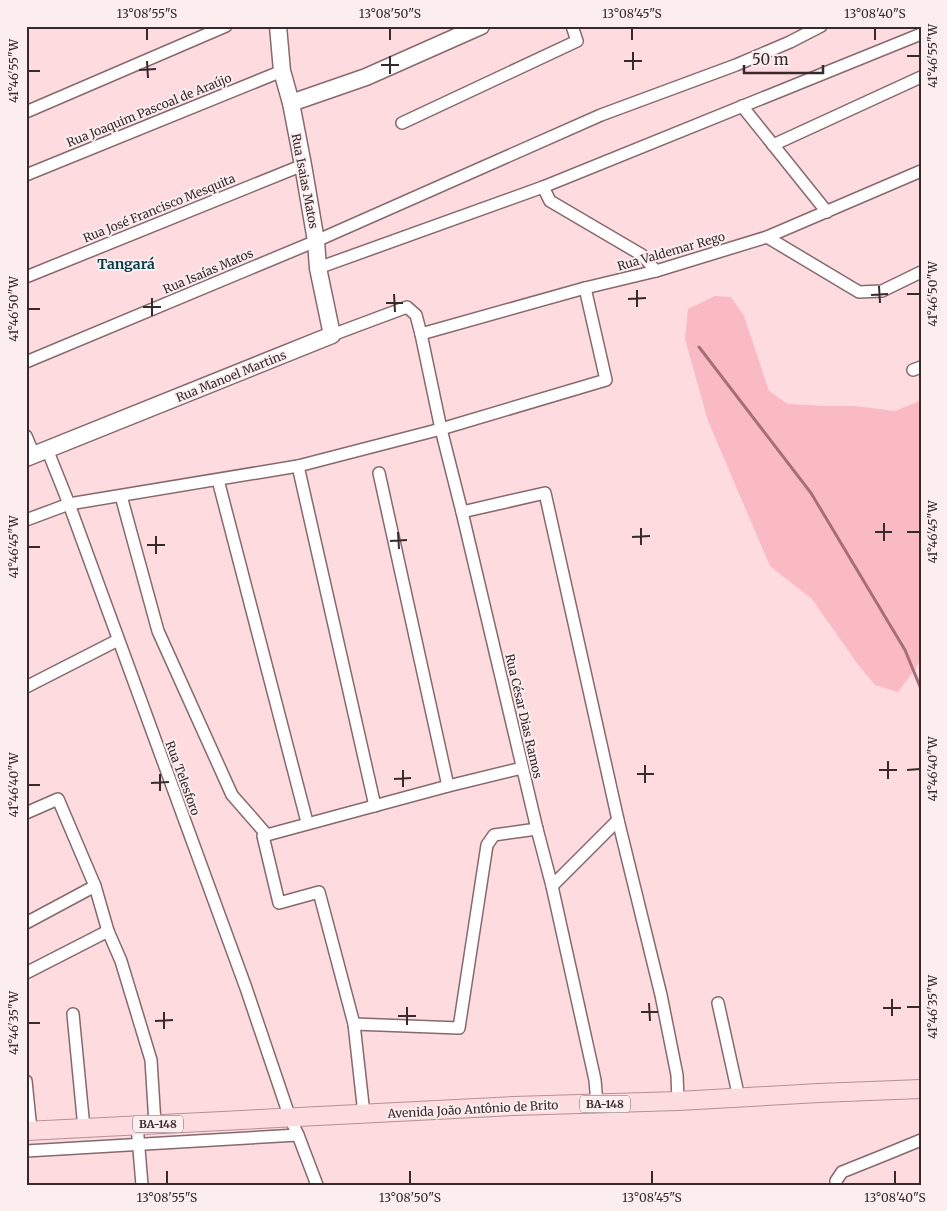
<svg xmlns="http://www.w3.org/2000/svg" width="947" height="1211" font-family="Merriweather,serif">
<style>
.green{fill:#f9bac3}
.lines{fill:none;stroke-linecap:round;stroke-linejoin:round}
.stream{stroke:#a66f78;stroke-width:3}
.street-casing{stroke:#87696d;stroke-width:14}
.secondary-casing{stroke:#87696d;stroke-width:19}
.primary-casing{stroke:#b68f94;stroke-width:20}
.street{stroke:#fff;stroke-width:11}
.secondary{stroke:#fff;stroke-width:16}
.primary{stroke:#fddce0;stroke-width:18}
.ticks{fill:none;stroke:#372a2c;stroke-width:2}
.labels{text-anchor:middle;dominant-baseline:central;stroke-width:4;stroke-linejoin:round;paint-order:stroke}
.shield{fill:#fceeef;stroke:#726566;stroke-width:1}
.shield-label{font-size:11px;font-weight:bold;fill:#372a2c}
.street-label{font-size:12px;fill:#372a2c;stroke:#fceeef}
.neighbourhood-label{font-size:14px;font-weight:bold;fill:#003d49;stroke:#fceeef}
.neatline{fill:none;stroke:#372a2c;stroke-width:2}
.ticks-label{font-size:12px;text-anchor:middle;fill:#372a2c}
</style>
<rect width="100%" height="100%" fill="#fddbdf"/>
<polygon class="green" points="715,296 731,297 744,316 769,391 788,404 825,406 855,406 895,411 920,401 921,384 921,661 898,692 875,685 859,666 812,599 770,566 708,421 685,339 688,309"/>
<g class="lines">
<polyline class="stream" points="699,347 811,493 905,650 921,689"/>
<defs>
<g id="street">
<polyline points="742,106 827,212"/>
<polyline points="26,112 226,26"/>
<polyline points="402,123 577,41 572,26"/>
<polyline points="773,145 921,77"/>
<polyline points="26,175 282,71"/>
<polyline points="543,187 550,201 642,255 656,271"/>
<polyline points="767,237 859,292 882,291 921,272"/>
<polyline points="318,268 543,187 921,34"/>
<polyline points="26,277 303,165"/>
<polyline points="421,334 585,288 656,271 767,237 921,171"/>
<polyline points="332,335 407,307 416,315 421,334 441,429 462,512 537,829 552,886 595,1080 597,1104"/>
<polyline points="26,362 316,241 601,115 736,65 790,42 821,26"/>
<polyline points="913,370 921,367"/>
<polyline points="26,436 34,455"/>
<polyline points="47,449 69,504 246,988 290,1118 298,1135 317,1185"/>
<polyline points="298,466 375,806"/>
<polyline points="379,473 448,786"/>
<polyline points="218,480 307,822"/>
<polyline points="121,496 158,631 232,795 267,835"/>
<polyline points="462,512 545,493 618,820 661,995 677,1075 678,1101"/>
<polyline points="26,520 69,504 298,466 441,429 606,380 585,288"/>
<polyline points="26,687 118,640"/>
<polyline points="26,813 58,799 95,886 26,923"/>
<polyline points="95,886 108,931 121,961 151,1060 155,1124"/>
<polyline points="552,886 618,820"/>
<polyline points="26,973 108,931"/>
<polyline points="718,1003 739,1098"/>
<polyline points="73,1014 84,1128"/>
<polyline points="354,1024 459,1028 487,845 494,835 537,829"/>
<polyline points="26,1081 31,1130"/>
<polyline points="364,1114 354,1024 319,892 279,903 263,836 448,786 522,768"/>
<polyline points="137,1125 142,1185"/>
<polyline points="26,1151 298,1135"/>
<polyline points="836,1185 836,1181 842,1172 882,1156 921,1140"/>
</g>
<g id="secondary">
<polyline points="291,103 366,77 481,26"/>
<polyline points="26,458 332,335 318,268 316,241 303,165 291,103 282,71 278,26"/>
</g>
<polyline id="primary" points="26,1131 514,1106 678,1101 819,1093 921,1089"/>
</defs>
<use href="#street" class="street-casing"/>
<use href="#secondary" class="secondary-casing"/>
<use href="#primary" class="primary-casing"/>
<use href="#street" class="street"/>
<use href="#secondary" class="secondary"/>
<use href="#primary" class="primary"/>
</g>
<path class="ticks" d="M147,28V40M390,28V40M632,28V40M875,28V40M633,52V70M390,56V74M907,56H920M147,61L148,78M624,61H642M381,65H399M139,70L156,69M28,71H40M879,286L880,303M637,290V307M394,294L395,312M907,294H920M871,295L888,294M152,298V316M628,299L646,298M386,303H403M143,307H161M28,309H40M884,523V541M641,528V545M398,532L399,549M875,532H892M907,532H920M156,536V554M632,537L650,536M390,541L407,540M147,545H165M28,547H40M888,761V779M645,765V783M403,770V787M879,770H897M907,770L920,769M160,774V791M637,774H654M394,779L411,778M151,783L169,782M28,785H40M892,999V1016M649,1003L650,1021M407,1007V1025M907,1007H920M883,1008H901M164,1012V1029M641,1012H658M398,1016H416M155,1021L173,1020M28,1023H40M167,1171V1184M410,1171V1184M652,1171V1184M895,1171V1184"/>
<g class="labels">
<g class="shield">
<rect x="580" y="1095.5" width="50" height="17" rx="4"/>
<rect x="133" y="1115.5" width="50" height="17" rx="4"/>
</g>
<g class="shield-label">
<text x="605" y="1104">BA-148</text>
<text x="158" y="1124">BA-148</text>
</g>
<g class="street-label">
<text transform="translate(149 110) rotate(-22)">Rua Joaquim Pascoal de Araújo</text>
<text transform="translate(305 181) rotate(79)">Rua Isaias Matos</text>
<text transform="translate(159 208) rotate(-22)">Rua José Francisco Mesquita</text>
<text transform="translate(671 251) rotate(-16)">Rua Valdemar Rego</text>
<text transform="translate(208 271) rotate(-23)">Rua Isaías Matos</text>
<text transform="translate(231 376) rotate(-22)">Rua Manoel Martins</text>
<text transform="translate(524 716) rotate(77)">Rua César Dias Ramos</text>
<text transform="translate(183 778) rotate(70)">Rua Telesforo</text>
<text transform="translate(473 1109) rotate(-3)">Avenida João Antônio de Brito</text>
</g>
<g class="neighbourhood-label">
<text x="126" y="264">Tangará</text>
</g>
</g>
<rect width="947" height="1211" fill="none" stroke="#fceeef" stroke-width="55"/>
<path d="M744 65v8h79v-8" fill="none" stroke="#372a2c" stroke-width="2.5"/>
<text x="752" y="65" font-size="15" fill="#372a2c" stroke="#fceeef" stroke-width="4" paint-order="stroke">50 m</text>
<rect x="28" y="28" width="892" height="1156" class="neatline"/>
<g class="ticks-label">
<text x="147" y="18">13°08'55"S</text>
<text x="390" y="18">13°08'50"S</text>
<text x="632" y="18">13°08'45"S</text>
<text x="875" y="18">13°08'40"S</text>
<text transform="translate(933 56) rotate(-90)" y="4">41°46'55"W</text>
<text transform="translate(14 71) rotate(-90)" y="4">41°46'55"W</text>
<text transform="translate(933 294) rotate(-90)" y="4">41°46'50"W</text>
<text transform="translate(14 309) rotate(-90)" y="4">41°46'50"W</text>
<text transform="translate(933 532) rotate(-90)" y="4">41°46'45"W</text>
<text transform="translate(14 547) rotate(-90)" y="4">41°46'45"W</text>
<text transform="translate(933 769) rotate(-90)" y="4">41°46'40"W</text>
<text transform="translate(14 785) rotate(-90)" y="4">41°46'40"W</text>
<text transform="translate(933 1007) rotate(-90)" y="4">41°46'35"W</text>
<text transform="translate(14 1023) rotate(-90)" y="4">41°46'35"W</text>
<text x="167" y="1202">13°08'55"S</text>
<text x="410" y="1202">13°08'50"S</text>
<text x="652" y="1202">13°08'45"S</text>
<text x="895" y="1202">13°08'40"S</text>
</g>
</svg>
